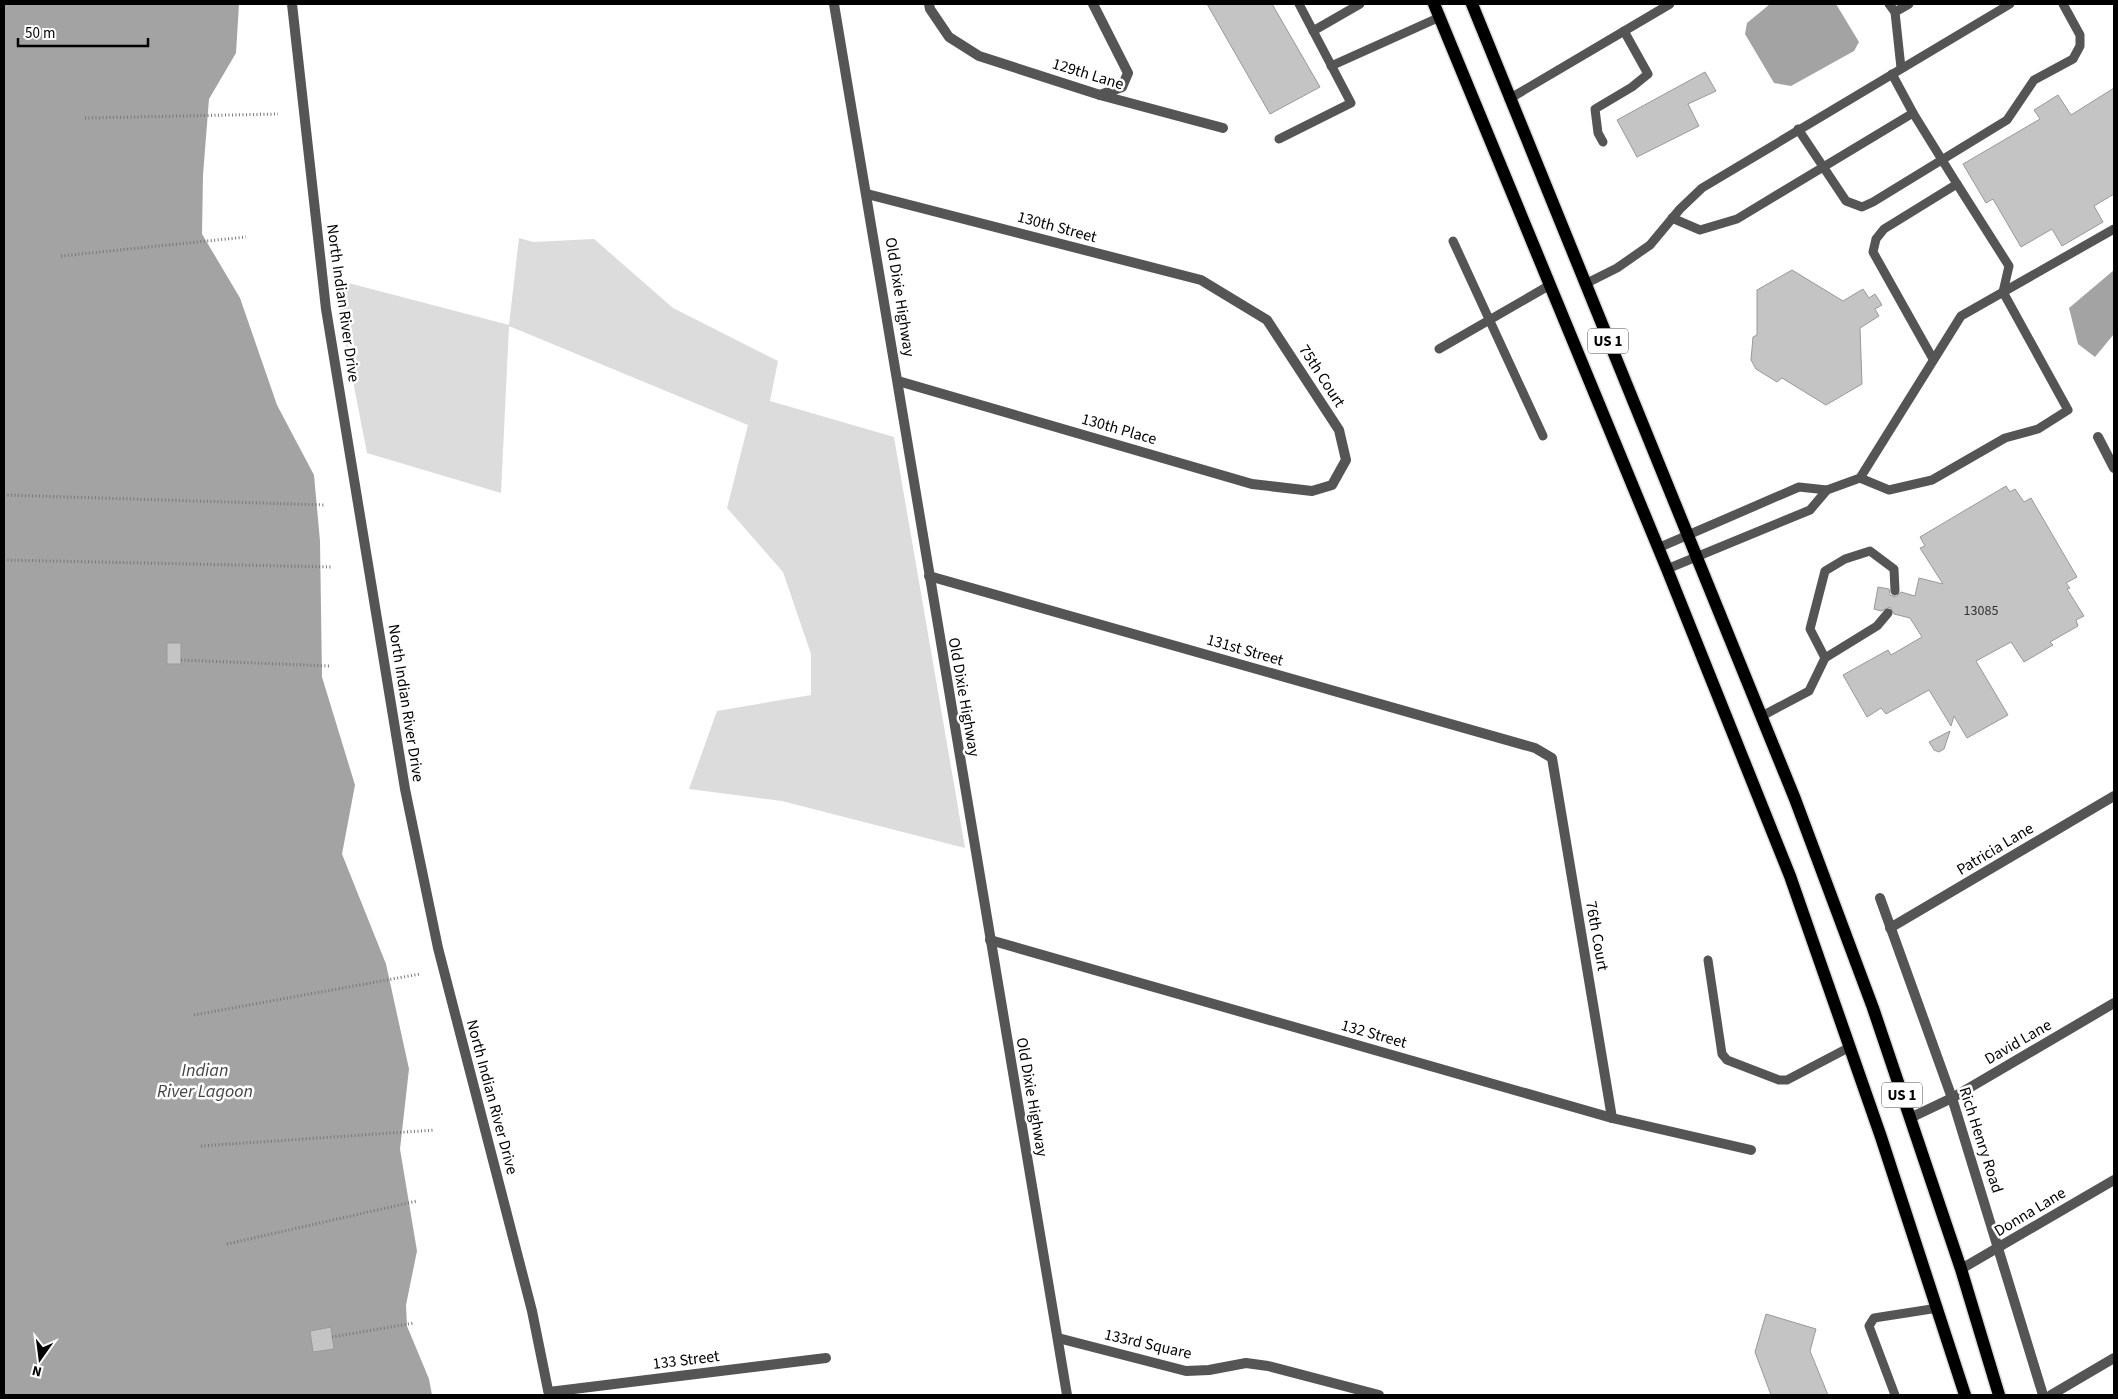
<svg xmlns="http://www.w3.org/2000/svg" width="2118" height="1399" font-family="'Source Sans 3',sans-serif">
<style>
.green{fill:#dcdcdc}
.water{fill:#a3a3a3}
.building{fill:#c4c4c4;stroke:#999}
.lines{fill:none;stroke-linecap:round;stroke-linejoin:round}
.primary-casing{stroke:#dbdbdb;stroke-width:15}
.path{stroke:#777;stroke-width:3;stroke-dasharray:1 2.5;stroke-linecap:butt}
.service{stroke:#555;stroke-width:9}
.minor{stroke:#555;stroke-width:10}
.tertiary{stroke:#555;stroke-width:10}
.primary{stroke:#000;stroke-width:12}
.labels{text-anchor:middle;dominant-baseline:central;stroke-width:5;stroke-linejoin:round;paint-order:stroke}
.number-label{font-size:14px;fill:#313131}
.shield{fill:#fff;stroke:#4c4c4c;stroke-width:1}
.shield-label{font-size:15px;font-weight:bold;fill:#000}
.street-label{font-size:16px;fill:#000;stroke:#fff}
.water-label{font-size:18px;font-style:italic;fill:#444;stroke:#fff}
</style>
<rect width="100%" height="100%" fill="#fff"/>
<polygon class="green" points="519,238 533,242 594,239 673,308 778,361 770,401 894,437 965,848 782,801 689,789 717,711 811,695 811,654 783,572 727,508 748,425 509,326 501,493 367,453 333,279 509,325"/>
<g class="water">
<polygon points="4,4 239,4 236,53 209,99 203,175 202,234 240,298 277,405 314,475 320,541 322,677 355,785 342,854 386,964 409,1069 400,1149 417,1251 406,1305 407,1326 429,1379 432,1395 4,1395"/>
<polygon points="1770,4 1836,4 1859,42 1854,51 1791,86 1774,83 1745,34 1747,23"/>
<polygon points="2114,270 2114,334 2095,357 2078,344 2069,308"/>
</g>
<g class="building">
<polygon points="1207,4 1272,4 1320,87 1270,114"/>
<polygon points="1705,72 1716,91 1688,104 1699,126 1637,157 1617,120"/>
<polygon points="2114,88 2114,194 2094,206 2103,222 2062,246 2052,229 2021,247 1993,199 1986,203 1963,164 2040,119 2034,110 2058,95 2071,115"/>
<polygon points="1792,270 1843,301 1863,289 1869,298 1875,294 1882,305 1875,309 1879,316 1860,328 1862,384 1826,405 1782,378 1777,382 1756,369 1751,360 1753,337 1757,335 1757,290"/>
<polygon points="2006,486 2010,492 2015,489 2024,502 2031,498 2077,577 2066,583 2070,588 2067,589 2084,616 2076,620 2078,626 2050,642 2053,645 2024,662 2011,642 1976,661 2008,715 1967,738 1954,716 1951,726 1929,690 1886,714 1881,708 1867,717 1843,675 1888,650 1891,655 1922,637 1910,618 1894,614 1890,607 1881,611 1874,609 1878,587 1889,589 1890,595 1896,597 1901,592 1915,596 1919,578 1943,584 1920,548 1925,546 1920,537"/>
<rect x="167" y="643" width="14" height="21"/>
<polygon points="1950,731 1944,749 1939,752 1934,750 1929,742"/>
<polygon points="1766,1314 1816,1329 1810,1351 1828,1395 1771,1395 1755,1352"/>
<polygon points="331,1327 334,1349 313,1352 310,1331"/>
</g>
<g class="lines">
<defs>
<g id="primary">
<polyline points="1434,4 1667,569 1790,876 1881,1137 1965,1395"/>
<polyline points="1472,4 1795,799 1873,1008 1961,1269 1999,1395"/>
</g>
</defs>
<use href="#primary" class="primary-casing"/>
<g class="path">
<polyline points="85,118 278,114"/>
<polyline points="61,256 246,237"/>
<polyline points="4,495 325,505"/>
<polyline points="4,560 332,567"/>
<polyline points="181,660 330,666"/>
<polyline points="194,1015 420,974"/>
<polyline points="201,1146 435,1130"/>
<polyline points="227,1244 417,1201"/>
<polyline points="332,1337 414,1323"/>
</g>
<g class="service">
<polyline points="1889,4 1895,12"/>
<polyline points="1313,31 1360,4"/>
<polyline points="1331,66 1440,17"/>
<polyline points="1901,68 1895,12 1909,4"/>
<polyline points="1509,99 1670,4"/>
<polyline points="1913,113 1957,184 1884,229 1876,239 1873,252 1933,359"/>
<polyline points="1798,129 1846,201 1862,207 1873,202 2007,120 2034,80 2073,59 2080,46 2080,35 2063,4"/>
<polyline points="1279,139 1351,103 1299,4"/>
<polyline points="1603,142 1598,133 1595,109 1632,87 1648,74 1624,31"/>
<polyline points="1672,218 1700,230 1737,219 1913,113 1892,74"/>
<polyline points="1453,241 1543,436"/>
<polyline points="1585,284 1617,268 1650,245 1680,209 1702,188 2010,4"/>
<polyline points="1439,349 1550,285"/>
<polyline points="1860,478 1889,490 1932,480 2005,438 2038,429 2068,410 2003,292 2009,266 1957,184"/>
<polyline points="1658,548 1799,487 1827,490 1860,478 1961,316 2114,229"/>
<polyline points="1667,569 1810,510 1827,490"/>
<polyline points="1825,658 1810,629 1825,571 1845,559 1870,551 1894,569 1895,591"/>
<polyline points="1762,716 1809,691 1825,658 1877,626 1888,613"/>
<polyline points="1708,960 1722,1054 1727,1060 1779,1080 1787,1080 1850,1047"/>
<polyline points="1895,1395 1869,1326 1874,1318 1938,1308"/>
</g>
<g class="minor">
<polyline points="929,4 930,9 949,37 979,56 1100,95 1223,128"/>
<polyline points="1093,4 1128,73 1122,87 1100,95"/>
<polyline points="867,194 1201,280 1267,320 1339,430 1346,460 1332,485 1312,491 1252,484 898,381"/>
<polyline points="2098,437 2114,468"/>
<polyline points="929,576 1535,748 1552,758 1612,1118"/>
<polyline points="1880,898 1952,1098 2043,1395"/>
<polyline points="1890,928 2114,796"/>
<polyline points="990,940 1612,1118 1751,1150"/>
<polyline points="1910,1118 1952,1098 2114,1003"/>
<polyline points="1961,1269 2114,1180"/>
<polyline points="1058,1338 1186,1371 1209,1370 1246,1363 1268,1366 1379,1395"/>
<polyline points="549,1392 826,1358"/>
<polyline points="2051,1395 2114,1358"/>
</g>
<g class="tertiary">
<polyline points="292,4 326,309 405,789 438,948 532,1311 549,1395"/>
<polyline points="834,4 1067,1395"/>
</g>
<use href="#primary" class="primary"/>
</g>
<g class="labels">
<g class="number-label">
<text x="1981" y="611">13085</text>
</g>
<g class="shield">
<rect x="1588" y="328.5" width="40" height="25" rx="4"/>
<rect x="1882" y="1082.5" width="40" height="25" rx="4"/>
</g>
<g class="shield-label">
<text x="1608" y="341">US 1</text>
<text x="1902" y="1095">US 1</text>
</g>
<g class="street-label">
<text transform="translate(1088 74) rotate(17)">129th Lane</text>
<text transform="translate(1057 227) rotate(15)">130th Street</text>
<text transform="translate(900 297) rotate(81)">Old Dixie Highway</text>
<text transform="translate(343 303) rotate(82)">North Indian River Drive</text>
<text transform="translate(1322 376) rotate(57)">75th Court</text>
<text transform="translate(1119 429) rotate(16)">130th Place</text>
<text transform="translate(1245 650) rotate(16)">131st Street</text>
<text transform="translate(964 697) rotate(80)">Old Dixie Highway</text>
<text transform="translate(406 703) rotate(81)">North Indian River Drive</text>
<text transform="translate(1995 849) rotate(-31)">Patricia Lane</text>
<text transform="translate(1597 936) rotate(80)">76th Court</text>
<text transform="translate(1374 1034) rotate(16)">132 Street</text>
<text transform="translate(2018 1042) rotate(-30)">David Lane</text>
<text transform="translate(492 1097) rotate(75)">North Indian River Drive</text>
<text transform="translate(1032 1097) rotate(80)">Old Dixie Highway</text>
<text transform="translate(1981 1140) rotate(72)">Rich Henry Road</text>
<text transform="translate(2030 1212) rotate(-31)">Donna Lane</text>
<text transform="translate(1148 1344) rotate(13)">133rd Square</text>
<text transform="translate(686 1360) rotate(-7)">133 Street</text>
</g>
<g class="water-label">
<text x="205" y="1070">Indian<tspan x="205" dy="21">River Lagoon</tspan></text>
</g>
</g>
<rect width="2118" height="1399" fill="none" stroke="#000000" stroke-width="10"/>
<g transform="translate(40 1359) rotate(194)" stroke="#ffffff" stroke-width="4" paint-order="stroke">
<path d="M0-4L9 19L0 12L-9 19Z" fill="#000000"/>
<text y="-8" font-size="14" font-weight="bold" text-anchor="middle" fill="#000000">N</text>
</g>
<path d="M18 38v8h130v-8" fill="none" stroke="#000000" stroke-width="2.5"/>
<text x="25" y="38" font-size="15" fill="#000000" stroke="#ffffff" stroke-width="4" paint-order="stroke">50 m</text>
</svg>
